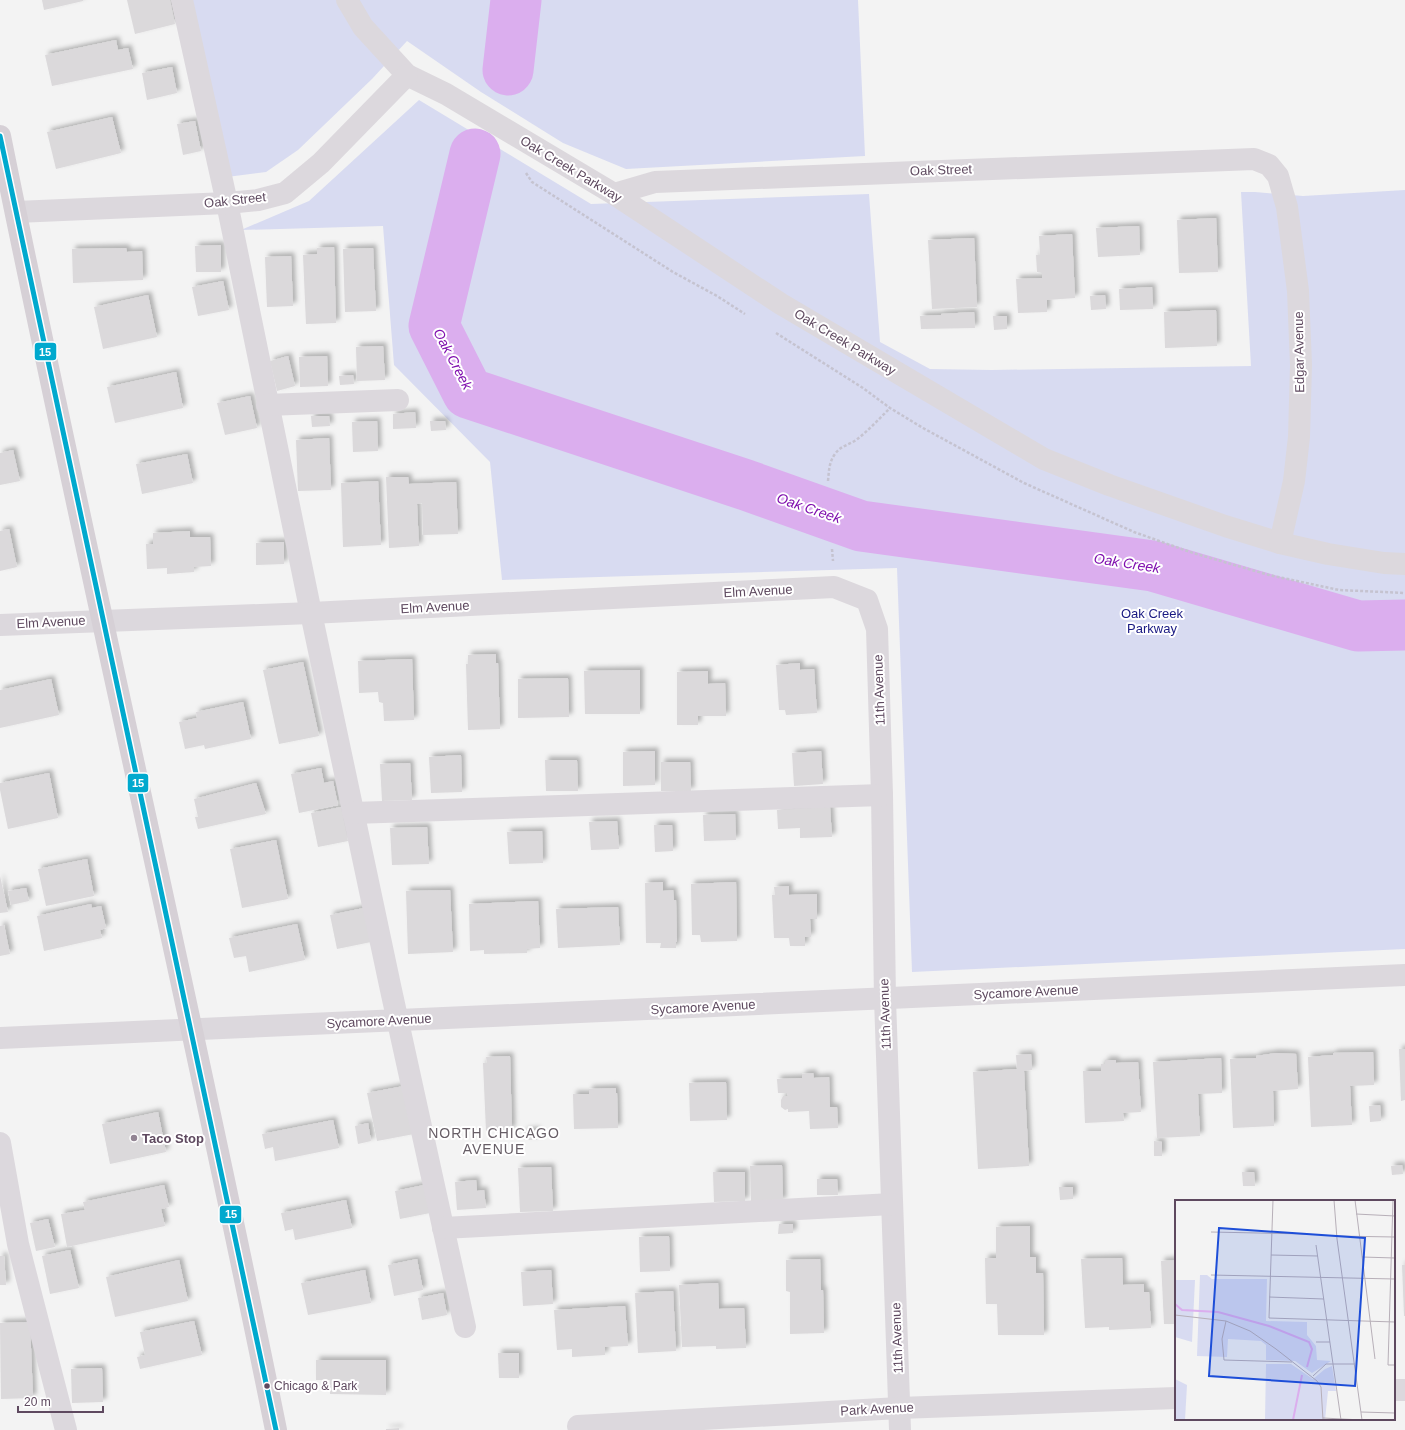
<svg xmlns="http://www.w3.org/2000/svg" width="1405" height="1430" font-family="Arial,sans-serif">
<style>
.green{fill:#d8dbf1}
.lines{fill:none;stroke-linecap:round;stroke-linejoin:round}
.river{stroke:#dbaeee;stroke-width:51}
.building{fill:#dbd9db;filter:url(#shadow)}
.path{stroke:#c5c3d0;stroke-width:2.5;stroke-dasharray:3 2;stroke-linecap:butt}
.minor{stroke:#dcd8dd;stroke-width:22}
.major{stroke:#d6d0d6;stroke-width:22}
.bus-1-casing{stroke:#fff;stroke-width:8}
.bus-1{stroke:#00a9ce;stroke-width:5}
.poi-dot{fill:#928493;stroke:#fff;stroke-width:1.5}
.bus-dot{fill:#5e495f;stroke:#fff;stroke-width:1.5}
.labels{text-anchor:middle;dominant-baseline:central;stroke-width:4;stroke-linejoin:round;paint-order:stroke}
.bus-label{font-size:12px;fill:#5e495f;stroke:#fff;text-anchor:start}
.street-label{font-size:13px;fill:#5e495f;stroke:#fff}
.park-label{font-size:13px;fill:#191982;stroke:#fff}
.poi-label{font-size:13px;font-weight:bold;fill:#5e495f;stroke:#fff;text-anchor:start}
.water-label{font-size:14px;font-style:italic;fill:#7f0eae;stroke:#fff}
.neighbourhood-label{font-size:14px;letter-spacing:1px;fill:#675e66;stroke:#fff}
.inset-river{fill:none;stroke:#dbaeee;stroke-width:2}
.inset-road{fill:none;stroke:#b7afb8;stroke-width:1}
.view{fill:#1d4ed8;fill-opacity:0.15;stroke:#1d4ed8;stroke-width:2}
.inset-edge{fill:none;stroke:#5e495f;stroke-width:2}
.line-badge{stroke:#fff;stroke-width:1.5}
.badge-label{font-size:11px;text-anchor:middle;font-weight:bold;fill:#fff}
</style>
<defs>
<filter id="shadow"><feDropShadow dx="3.5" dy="-3.5" stdDeviation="2" flood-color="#0004"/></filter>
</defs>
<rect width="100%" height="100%" fill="#f3f3f3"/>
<g class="green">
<polygon points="186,0 858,0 865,156 626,169 563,143 481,92 407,41 372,79 298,150 266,172 227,177"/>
<polygon points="419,100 591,204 869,194 880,342 930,369 992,370 1251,366 1241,192 1255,192 1303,196 1405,190 1405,949 912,972 897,568 502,580 490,462 394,365 383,226 241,230 309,201"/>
</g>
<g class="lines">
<g class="river">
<polyline points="508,70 516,0"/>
<polyline points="475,154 434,326 468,393 746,485 861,526 1153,566 1358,626 1405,625"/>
</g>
</g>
<g class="building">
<polygon points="42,0 83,0 83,1 44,10"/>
<polygon points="127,0 170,0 175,24 135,34"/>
<polygon points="116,40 118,50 128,48 133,69 52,86 45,55"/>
<polygon points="172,67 177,93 147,100 142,73"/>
<polygon points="112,117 121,153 56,169 47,132"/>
<polygon points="195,121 201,151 183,155 177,124"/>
<polygon points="1216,218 1218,272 1179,273 1177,220"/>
<polygon points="1139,226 1140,255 1098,257 1096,228"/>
<polygon points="1072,234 1075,298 1047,300 1047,312 1018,313 1016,279 1042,278 1042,273 1037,272 1036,255 1040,255 1039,236"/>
<polygon points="974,238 977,307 932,309 928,240"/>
<polygon points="221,245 221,272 196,272 195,246"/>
<polygon points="334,247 336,323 306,324 303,255 317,254 317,248"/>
<polygon points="126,248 127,252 142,251 143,280 73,283 72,249"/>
<polygon points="373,248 376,311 345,312 343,249"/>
<polygon points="291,256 293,306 267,307 265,257"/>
<polygon points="223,281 229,310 198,316 192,287"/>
<polygon points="1152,287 1153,309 1120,310 1119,289"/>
<polygon points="148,295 157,337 103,349 94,307"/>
<polygon points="1105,295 1106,309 1091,310 1090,296"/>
<polygon points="1216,310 1217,346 1165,348 1164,312"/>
<polygon points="974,312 975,328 921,329 920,316 941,315 941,314"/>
<polygon points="993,316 1007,316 1007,329 994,330"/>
<polygon points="383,346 385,380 357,381 356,347"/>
<polygon points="288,356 295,386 277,391 270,361"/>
<polygon points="327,356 328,386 300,387 299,357"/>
<polygon points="176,372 183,408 115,423 107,387"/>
<polygon points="353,375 354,384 340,385 339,376"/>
<polygon points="250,396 257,428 225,435 217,403"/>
<polygon points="415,412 416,428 393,429 393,414"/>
<polygon points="311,416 329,416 330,426 312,427"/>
<polygon points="377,421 378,451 353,452 352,422"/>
<polygon points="430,421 445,421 446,430 431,431"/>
<polygon points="329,438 331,490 298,491 296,440"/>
<polygon points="13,450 20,481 0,485 0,453"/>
<polygon points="187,454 193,483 142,494 136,464"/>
<polygon points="386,477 408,477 409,484 456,482 458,534 423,535 422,503 417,504 419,546 389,548"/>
<polygon points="378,481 381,545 343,547 341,483"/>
<polygon points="9,529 17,567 0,571 0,531"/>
<polygon points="190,531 190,537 210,537 211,566 194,567 194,572 167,574 167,568 147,569 146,544 153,544 153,533"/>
<polygon points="284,542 284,564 256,565 256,543"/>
<polygon points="496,654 496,663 498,663 500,729 468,730 466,664 468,664 468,655"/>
<polygon points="412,659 414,720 384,721 383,703 379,702 378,692 359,693 358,661"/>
<polygon points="303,662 319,736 279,744 263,670"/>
<polygon points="800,663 800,670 814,669 817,713 786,715 785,710 779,710 776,665"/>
<polygon points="640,670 640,714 585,714 584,671"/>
<polygon points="708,671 708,684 725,683 726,716 698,716 698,725 677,725 677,672"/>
<polygon points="568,678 569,717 518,718 518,679"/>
<polygon points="51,679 59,715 0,728 0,690"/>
<polygon points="243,702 251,739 205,749 204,745 185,749 179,722 197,718 196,712"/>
<polygon points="655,751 655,785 623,786 623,752"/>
<polygon points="821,751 823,784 794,786 792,753"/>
<polygon points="461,755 462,792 431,793 429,757"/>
<polygon points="545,760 577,760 578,791 546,791"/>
<polygon points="661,762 690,762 691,791 661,791"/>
<polygon points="410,763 412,800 382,801 380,764"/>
<polygon points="321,768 324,783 333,781 338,805 299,813 291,774"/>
<polygon points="49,773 58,818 8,829 0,790 0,783"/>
<polygon points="256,783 266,814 198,829 195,817 198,817 194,799"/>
<polygon points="341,807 348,841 318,847 311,813"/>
<polygon points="830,807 832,837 800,838 800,828 778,829 777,810"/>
<polygon points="735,814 736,840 704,841 703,815"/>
<polygon points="617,821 619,849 591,850 589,822"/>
<polygon points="654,825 672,825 673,851 655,852"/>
<polygon points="427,827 429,864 392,865 390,828"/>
<polygon points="542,831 543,863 509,864 507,832"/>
<polygon points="276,840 288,899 242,908 230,849"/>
<polygon points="87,859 94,896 46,906 38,869"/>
<polygon points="0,876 8,912 0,913"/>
<polygon points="663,882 663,891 673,890 674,900 676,900 677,942 676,942 676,948 660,948 661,943 646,943 645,883"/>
<polygon points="736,882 737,941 701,942 700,935 692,935 691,884"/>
<polygon points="789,886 789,895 817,894 817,919 810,919 811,937 805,937 805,946 790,946 789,938 774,938 772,895 775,895 774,887"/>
<polygon points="26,888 29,901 11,905 8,891"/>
<polygon points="450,890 453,952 408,954 406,891"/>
<polygon points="538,901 540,948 527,949 527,953 484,954 484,950 470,951 469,904"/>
<polygon points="91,904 92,908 101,906 106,928 100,930 102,938 44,951 37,916"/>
<polygon points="618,907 620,945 558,948 556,909"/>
<polygon points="364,908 371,942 337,949 330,915"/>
<polygon points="297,924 305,960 249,972 246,956 234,958 229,938"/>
<polygon points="4,925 10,954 0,956 0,926"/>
<polygon points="1399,1049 1405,1049 1405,1100 1401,1101"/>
<polygon points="1373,1052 1374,1085 1350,1086 1352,1125 1311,1127 1308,1057 1333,1055 1333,1053"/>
<polygon points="1276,1053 1296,1054 1298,1089 1273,1091 1274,1126 1233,1128 1230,1059 1256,1058 1256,1056"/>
<polygon points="1031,1054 1032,1070 1024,1071 1029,1166 978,1169 973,1072 1017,1069 1016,1055"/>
<polygon points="510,1056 512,1130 486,1131 483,1063 487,1063 486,1057"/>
<polygon points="1221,1058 1222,1093 1198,1094 1200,1136 1157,1138 1153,1062"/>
<polygon points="1105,1060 1116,1060 1116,1063 1138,1062 1141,1112 1123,1113 1124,1121 1085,1123 1083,1071 1101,1071 1101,1064 1105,1064"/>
<polygon points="813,1073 814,1078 829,1077 830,1107 837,1107 838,1128 810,1129 809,1111 788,1112 788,1109 785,1110 781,1107 781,1100 783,1096 788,1096 787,1093 778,1093 777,1079 802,1078 802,1074"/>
<polygon points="726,1082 727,1120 690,1121 689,1083"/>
<polygon points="404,1086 414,1134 377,1141 367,1093"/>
<polygon points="616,1088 616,1093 617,1093 618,1128 574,1129 573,1094 589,1094 589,1089"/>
<polygon points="1380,1105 1381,1121 1370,1122 1369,1106"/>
<polygon points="158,1112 166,1152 110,1164 102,1124"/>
<polygon points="333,1120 339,1148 275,1161 273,1147 265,1149 262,1134"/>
<polygon points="368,1123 371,1141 358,1144 355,1126"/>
<polygon points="537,1130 537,1140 524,1140 524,1131"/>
<polygon points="1154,1141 1162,1142 1162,1156 1154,1156"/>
<polygon points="782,1165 783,1201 751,1202 750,1166"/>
<polygon points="1402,1165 1403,1174 1392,1175 1391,1166"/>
<polygon points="551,1167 553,1211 520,1212 518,1168"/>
<polygon points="713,1172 745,1172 745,1201 714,1202"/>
<polygon points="1242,1172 1254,1172 1255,1186 1243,1186"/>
<polygon points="817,1179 837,1179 838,1195 817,1195"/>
<polygon points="476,1180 477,1191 484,1190 486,1208 457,1210 455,1182"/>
<polygon points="164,1185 169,1207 161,1209 165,1226 67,1247 61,1214 85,1210 83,1202"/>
<polygon points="424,1185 430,1213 400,1219 395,1191"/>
<polygon points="1059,1187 1073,1187 1073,1199 1060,1200"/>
<polygon points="346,1200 352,1228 295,1240 293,1229 285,1231 281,1213"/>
<polygon points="48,1219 55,1247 36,1251 30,1223"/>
<polygon points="779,1224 793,1224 793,1233 778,1234"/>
<polygon points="1030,1226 1030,1257 1036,1257 1036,1273 1043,1273 1044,1335 998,1335 997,1304 986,1304 985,1258 996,1258 996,1227"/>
<polygon points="669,1236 670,1271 640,1272 639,1237"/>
<polygon points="70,1250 79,1288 50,1294 42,1256"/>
<polygon points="0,1256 4,1256 6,1285 0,1285"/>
<polygon points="1122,1258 1123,1285 1144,1284 1144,1292 1149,1292 1151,1328 1109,1330 1109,1327 1085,1328 1081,1259"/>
<polygon points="417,1259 423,1290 394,1296 388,1265"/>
<polygon points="820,1259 821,1290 823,1290 824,1333 790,1334 790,1292 786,1291 786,1260"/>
<polygon points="179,1260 188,1301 115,1317 106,1277"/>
<polygon points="1176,1260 1176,1324 1164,1324 1161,1261"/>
<polygon points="1402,1265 1405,1265 1405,1316 1404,1316"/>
<polygon points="365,1270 371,1303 308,1315 301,1283"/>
<polygon points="551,1270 553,1304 523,1306 521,1272"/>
<polygon points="718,1283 719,1309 744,1308 746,1348 716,1349 716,1346 682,1347 679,1285"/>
<polygon points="673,1291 676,1351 638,1353 635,1293"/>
<polygon points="443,1293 447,1315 422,1320 418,1298"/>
<polygon points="625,1306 628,1346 605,1347 605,1355 572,1357 572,1349 557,1350 554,1310"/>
<polygon points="194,1321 202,1355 140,1369 137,1357 145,1355 140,1332"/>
<polygon points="30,1322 33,1398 1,1399 0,1323"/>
<polygon points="498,1353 519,1353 519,1378 499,1378"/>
<polygon points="316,1360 386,1360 386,1395 330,1394 330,1380 316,1380"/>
<polygon points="102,1368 103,1402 72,1403 71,1369"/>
<polygon points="399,1428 399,1430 386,1430 386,1429"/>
</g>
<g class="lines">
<g class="path">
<polyline points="526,173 532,182 673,272 717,296 745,314"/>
<polyline points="776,333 863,388 890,408 923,428 1024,483 1134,532 1193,553 1269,575 1339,590 1405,593"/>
<path d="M828,481C829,471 829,462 835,454C840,446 849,445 856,440C868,431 879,419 890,408"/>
<polyline points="832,549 833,561"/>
</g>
<g class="minor">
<polyline points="182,0 227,203 311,613 391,990 465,1327"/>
<polyline points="347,0 363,27 407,75 446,94 614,194 781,304 1044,459 1109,485 1225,526 1280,543 1328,554 1384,563 1405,564"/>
<polyline points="614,194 655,182 1254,159 1269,165 1278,176 1287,207 1298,291 1301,365 1299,437 1294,481 1280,543"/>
<polyline points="16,212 227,203 258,200 285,193 321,163 407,75"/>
<polyline points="267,405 398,400"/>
<polyline points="0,625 311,613 834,587 867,600 877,629 882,795 885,999 900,1430"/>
<polyline points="353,813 882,795"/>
<polyline points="0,1038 1405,975"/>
<polyline points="0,1143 18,1244 66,1430"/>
<polyline points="443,1228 892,1204"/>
<polyline points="1394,1390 1405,1390"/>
<polyline points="578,1426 899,1408 1176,1398"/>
</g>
<path class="major" d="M0,136C87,568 189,998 276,1430"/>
<defs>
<path id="bus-1" d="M0,136C89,568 187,998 276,1430"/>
</defs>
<use href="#bus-1" class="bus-1-casing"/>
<use href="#bus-1" class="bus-1"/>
</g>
<circle class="poi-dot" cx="134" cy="1138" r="4"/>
<circle class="bus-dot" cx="267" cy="1386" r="3.5"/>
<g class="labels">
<g class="bus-label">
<text x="274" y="1386">Chicago &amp; Park</text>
</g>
<g class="street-label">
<text transform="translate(571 169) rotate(31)">Oak Creek Parkway</text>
<text transform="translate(941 170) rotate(-2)">Oak Street</text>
<text transform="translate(235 200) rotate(-6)">Oak Street</text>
<text transform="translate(845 342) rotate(31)">Oak Creek Parkway</text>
<text transform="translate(1299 352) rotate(-91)">Edgar Avenue</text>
<text transform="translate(758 591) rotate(-3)">Elm Avenue</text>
<text transform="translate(435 607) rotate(-3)">Elm Avenue</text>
<text transform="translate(51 622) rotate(-3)">Elm Avenue</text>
<text transform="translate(879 690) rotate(-92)">11th Avenue</text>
<text transform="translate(1026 992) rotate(-3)">Sycamore Avenue</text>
<text transform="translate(703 1007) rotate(-3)">Sycamore Avenue</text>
<text transform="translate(885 1014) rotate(-92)">11th Avenue</text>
<text transform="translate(379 1021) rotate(-3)">Sycamore Avenue</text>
<text transform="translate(897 1338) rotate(-92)">11th Avenue</text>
<text transform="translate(877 1409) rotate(-3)">Park Avenue</text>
</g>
<g class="park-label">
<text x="1152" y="613">Oak Creek<tspan x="1152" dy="15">Parkway</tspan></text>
</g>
<g class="poi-label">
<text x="142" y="1138">Taco Stop</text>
</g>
<g class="water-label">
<text transform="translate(453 359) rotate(62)">Oak Creek</text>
<text transform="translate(809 508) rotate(19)">Oak Creek</text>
<text transform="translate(1127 563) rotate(9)">Oak Creek</text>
</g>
<g class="neighbourhood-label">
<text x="494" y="1133">NORTH CHICAGO<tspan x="494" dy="16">AVENUE</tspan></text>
</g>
</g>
<g transform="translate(1175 1200)">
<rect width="220" height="220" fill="#f3f3f3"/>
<path d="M25,75H32L37,79H92L91,121L132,122V135L141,146L142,160L156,161L137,173L120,161L91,160V145L86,141L53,139L52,157L22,156ZM0,80H20L17,142L0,137ZM91,164H116L138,179L150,169L157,166L161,191H153L150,220H90ZM0,179L12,185L10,220H0Z" fill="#d8dbf1"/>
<path class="inset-river" d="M0,104L7,110L43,112L94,126L134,142L137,149L132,167M118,220L127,175"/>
<path class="inset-road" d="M98,0L94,118L220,122M159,0L162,39L187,220M180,0L200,159M218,0L213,165H220M181,14L220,16M36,32L130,34M161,36L220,37M141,45L166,220M96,55L143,56M187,57L220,58M36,75L220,79M94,97L149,99M0,115L51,121L75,131L101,149L142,181L146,187L148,220M51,121L47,139L49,160L117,162M141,142H155M138,176L151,164H180M186,212L220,213M148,218L187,220"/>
<path class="view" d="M44,28L190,38L180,186L34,176Z"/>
<rect width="220" height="220" class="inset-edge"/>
</g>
<g class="line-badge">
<rect x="34" y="342" width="23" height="19" rx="4" fill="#00a9ce"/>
<rect x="127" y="773" width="22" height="20" rx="4" fill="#00a9ce"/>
<rect x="219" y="1205" width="23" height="19" rx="4" fill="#00a9ce"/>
</g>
<g class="badge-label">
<text x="45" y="356">15</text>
<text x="138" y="787">15</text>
<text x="231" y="1218">15</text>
</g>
<path d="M18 1406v6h85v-6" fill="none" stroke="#5e495f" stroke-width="2"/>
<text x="24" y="1406" font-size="12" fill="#5e495f" stroke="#ffffff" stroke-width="3" paint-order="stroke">20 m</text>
</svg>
